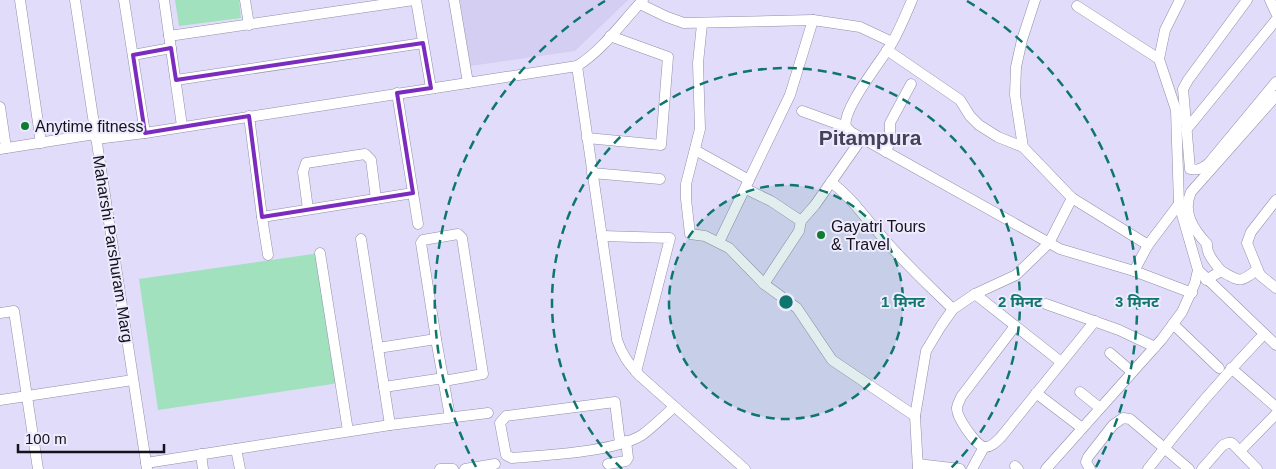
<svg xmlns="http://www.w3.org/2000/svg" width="1276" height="469" font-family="Helvetica,'Noto Sans Devanagari',sans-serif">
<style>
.built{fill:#d3cef2}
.green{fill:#a1e1be}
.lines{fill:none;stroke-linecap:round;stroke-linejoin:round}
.minor-casing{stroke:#918ea9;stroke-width:11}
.minor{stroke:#fff;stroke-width:10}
.marked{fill:none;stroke:#7b2cbf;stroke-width:4;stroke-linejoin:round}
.ring{fill:none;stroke:#0f766e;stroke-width:2.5;stroke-dasharray:9 6}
.poi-dot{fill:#0f7c31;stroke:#edebfd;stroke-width:2}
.labels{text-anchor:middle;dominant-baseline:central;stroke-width:4;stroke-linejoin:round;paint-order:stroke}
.poi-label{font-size:16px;fill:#14131d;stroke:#edebfd;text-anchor:start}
.street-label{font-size:16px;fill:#14131d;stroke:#edebfd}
.district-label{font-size:21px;font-weight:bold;fill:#454159;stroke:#edebfd}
.centre{fill:#0f766e;stroke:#edebfd;stroke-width:2.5}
.ring-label{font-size:15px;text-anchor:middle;font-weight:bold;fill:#0f766e;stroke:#edebfd;stroke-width:4;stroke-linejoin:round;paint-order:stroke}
</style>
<rect width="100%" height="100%" fill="#e0dcf9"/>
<polygon class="built" points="460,0 628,0 575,51 470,66"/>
<g class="green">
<polygon points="175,0 239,0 241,18 179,26"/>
<polygon points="320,253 339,383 158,410 139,279"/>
</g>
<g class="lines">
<defs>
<g id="minor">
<polyline points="20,0 41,143"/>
<polyline points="75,0 147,469"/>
<polyline points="124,0 145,133"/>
<polyline points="164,0 182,126"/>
<polyline points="245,0 249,25"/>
<polyline points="416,0 431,88"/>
<polyline points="454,0 468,83"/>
<polyline points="1035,0 1022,40 1016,67 1015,95 1023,147 1072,198 1148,245"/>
<path d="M1247,0L1188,80L1183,89L1190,169C1198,171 1203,168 1209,163L1276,82"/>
<polyline points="1270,0 1276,13"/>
<polyline points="640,4 667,17 684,23 813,20 860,27 892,42"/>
<polyline points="1077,6 1159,59"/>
<polyline points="702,24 698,63 700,129 686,184 686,199 690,234 705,236 729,248 764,284 797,308 832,360 915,416"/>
<polyline points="169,36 414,0"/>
<polyline points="887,50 960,100 970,116 979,125 998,137 1023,147"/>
<polyline points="133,55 171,48"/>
<path d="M577,66L617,340C622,355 629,364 640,376L745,469"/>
<polyline points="176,80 423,43"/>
<polyline points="397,93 418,224"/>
<polyline points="0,107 6,148"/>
<polyline points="802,111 846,127 851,132 1060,249 1134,271 1192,293"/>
<polyline points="249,116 262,217 413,193"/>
<path d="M846,127C841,110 882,60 892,43C900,29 906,14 912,0"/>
<polyline points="1186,130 1276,20"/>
<polyline points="587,138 661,145 668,57 610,36"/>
<path d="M96,139L145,133L577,66C603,50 622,22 643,0"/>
<polyline points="0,149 95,134"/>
<polyline points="695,150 749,180"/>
<polyline points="886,152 890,141 890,123 911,84"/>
<polyline points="592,173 660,179"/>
<path d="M831,182C852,198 861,213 878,232C901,260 927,284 953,309"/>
<polyline points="746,189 771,201 801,221 799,231 764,284"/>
<polyline points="1276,200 1251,232 1247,243 1260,275 1276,288"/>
<polyline points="308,209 303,172 306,163 365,154 371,160 376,199"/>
<polyline points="262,217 268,255"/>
<polyline points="801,221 815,205 862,138"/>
<polyline points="602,236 670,238 636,372"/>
<polyline points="361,239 390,425"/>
<polyline points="719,242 790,95 813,20"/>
<polyline points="320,253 348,431"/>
<polyline points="1198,270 1276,345"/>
<polyline points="1134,271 1148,245 1179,204"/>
<path d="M1221,271C1215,263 1206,254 1207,244C1193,229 1182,212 1191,192L1276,96"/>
<path d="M1206,280L1221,271C1241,282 1239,283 1257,270"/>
<polyline points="975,294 1061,362"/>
<polyline points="1046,304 1119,330 1155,347"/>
<polyline points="0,313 14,311 38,469"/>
<polyline points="1173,324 1219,368"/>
<path d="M1015,326L961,397C960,400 957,405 957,408C956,417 976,445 984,447C991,448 997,441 1001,437L1095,321"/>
<polyline points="378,348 436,339"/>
<polyline points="1110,353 1132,372"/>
<polyline points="1231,368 1276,407"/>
<polyline points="444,381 483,374 462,238 458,234 423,240 421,243 436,339 450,417"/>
<polyline points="384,387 444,378"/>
<polyline points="1080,392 1100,408"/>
<polyline points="1036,393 1082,428"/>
<polyline points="0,400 133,380"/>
<path d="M620,443L615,402L506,416L500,423L506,455L512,458C546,455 615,452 642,435C653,427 664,416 674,407"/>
<polyline points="236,449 240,469"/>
<polyline points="1240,451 1276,414"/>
<polyline points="201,454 203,469"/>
<polyline points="146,463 390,425 488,413"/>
<polyline points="608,464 626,461 628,458 626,441"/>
<polyline points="918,464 960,469"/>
<polyline points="1015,466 1018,469"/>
<polyline points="440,469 453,469"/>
<polyline points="465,469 495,464"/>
<polyline points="918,469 915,416 926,351 941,326 953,309 975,294 1016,275 1049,243 1072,198"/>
<polyline points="972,469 984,447"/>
<polyline points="1046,469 1162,339 1182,312 1195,283 1198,270 1179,204 1176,110 1159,59 1165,30 1180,0"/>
<polyline points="1090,469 1086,462 1088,457 1113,425 1123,418 1130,419 1189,469"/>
<path d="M1148,469C1184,422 1223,377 1264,334"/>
<polyline points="1202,469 1223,445 1228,443 1232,443 1257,469"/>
</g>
</defs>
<use href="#minor" class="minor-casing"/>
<use href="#minor" class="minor"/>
</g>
<path class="marked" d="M423,43L431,88L397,93L413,193L262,217L249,116L145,133L133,55L171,48L176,80Z"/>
<circle cx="786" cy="302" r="117" fill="#0f766e" fill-opacity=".12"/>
<g class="ring">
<circle cx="786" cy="302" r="117"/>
<path d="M622 469A234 234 0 1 1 950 469"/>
<path d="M476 467A351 351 0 0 1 605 1M967 1A351 351 0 0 1 1096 467"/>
</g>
<g class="poi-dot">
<circle cx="25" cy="126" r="5"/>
<circle cx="821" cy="235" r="5"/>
</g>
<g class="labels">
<g class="poi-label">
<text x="35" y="126">Anytime fitness</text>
<text x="831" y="226">Gayatri Tours<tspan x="831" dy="18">&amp; Travel</tspan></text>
</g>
<g class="street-label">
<text transform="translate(113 249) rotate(81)">Maharshi Parshuram Marg</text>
</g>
<g class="district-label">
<text x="870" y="137">Pitampura</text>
</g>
</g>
<circle cx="786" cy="302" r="8" class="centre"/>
<g class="ring-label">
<text x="903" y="307">1 मिनट</text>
<text x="1020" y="307">2 मिनट</text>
<text x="1137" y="307">3 मिनट</text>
</g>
<path d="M18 444v8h146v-8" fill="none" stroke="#14131d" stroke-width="2.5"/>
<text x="25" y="444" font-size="15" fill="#14131d" stroke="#edebfd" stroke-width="4" paint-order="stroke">100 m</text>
</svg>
